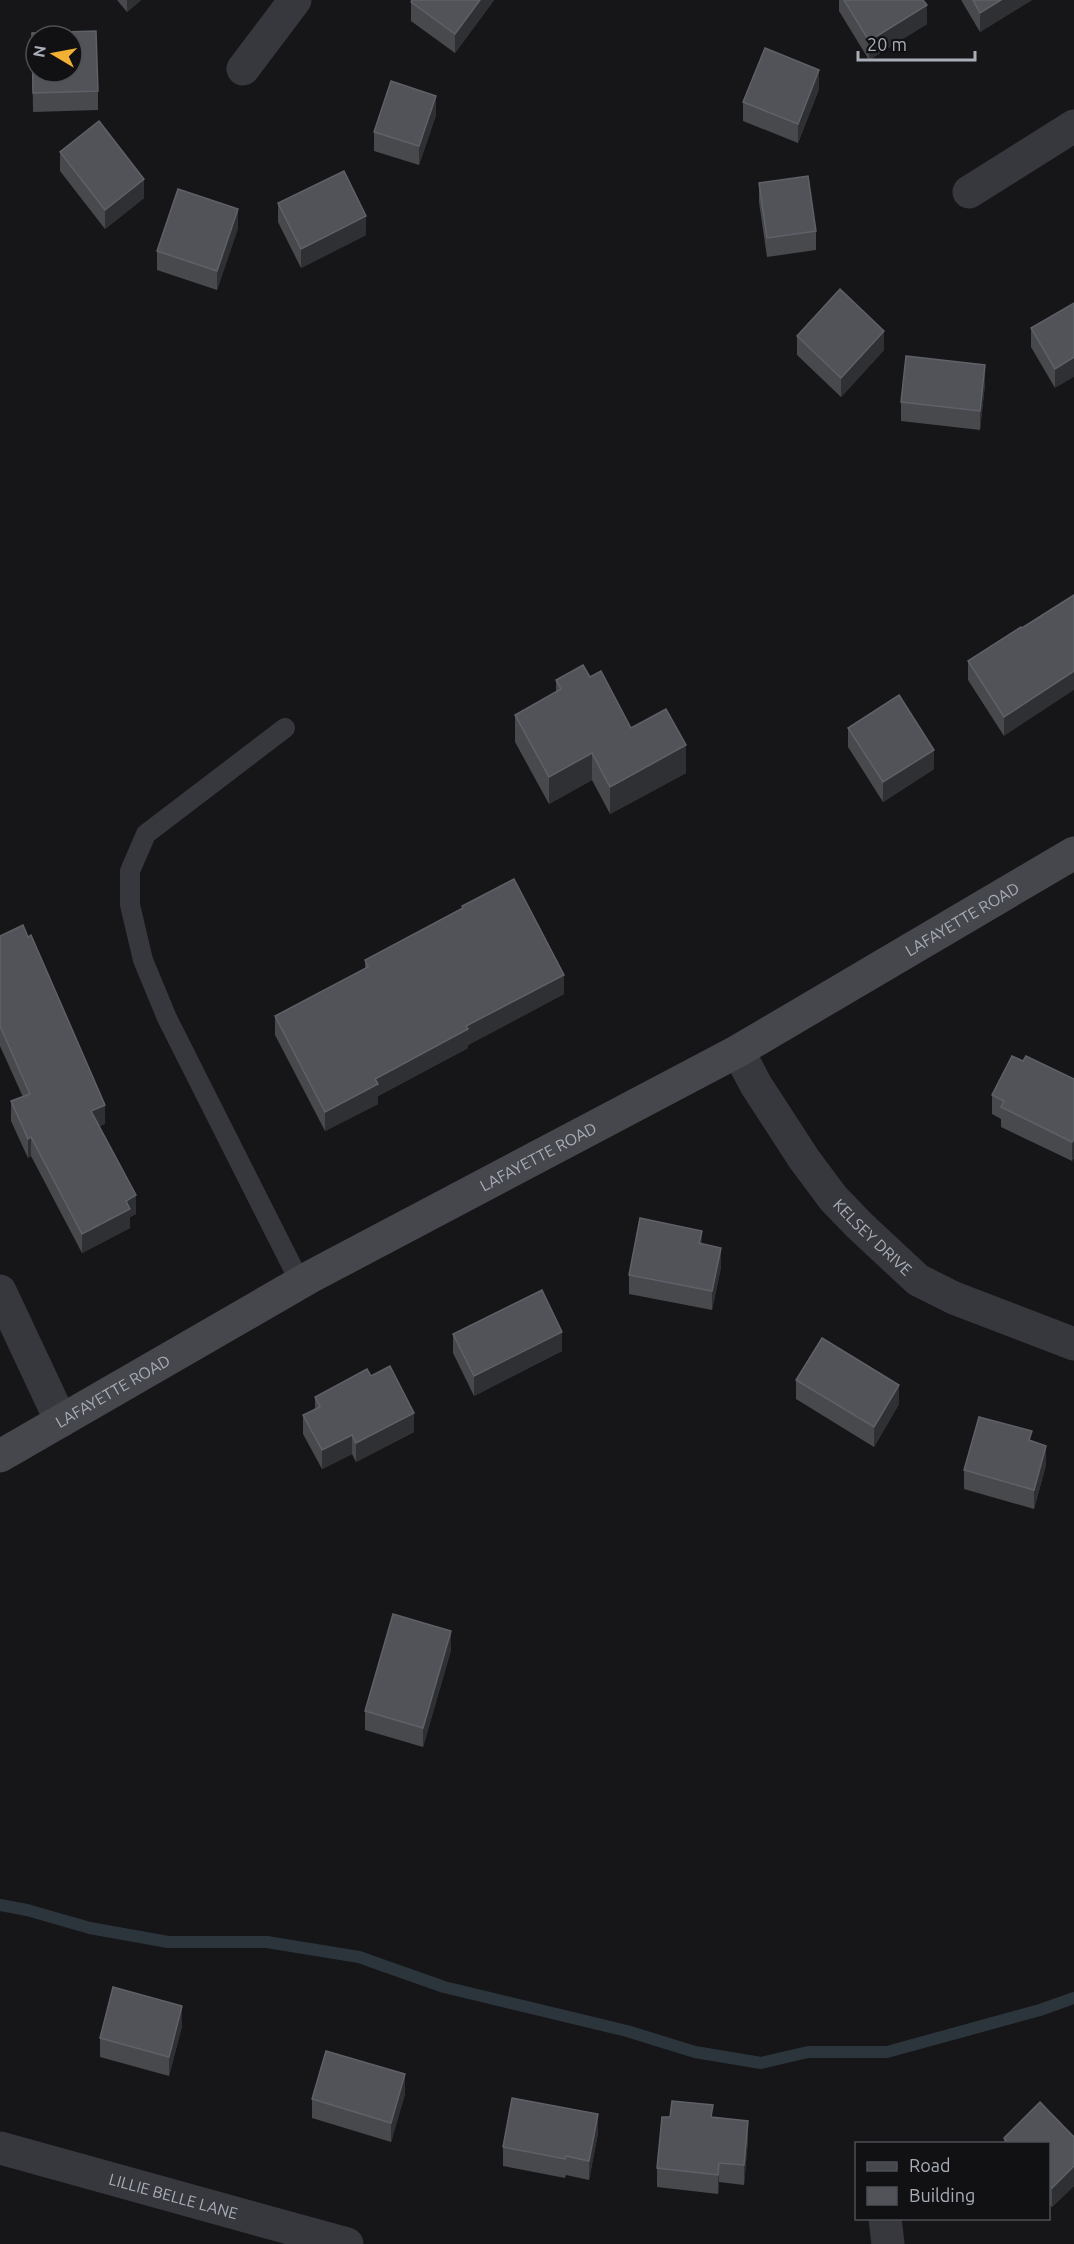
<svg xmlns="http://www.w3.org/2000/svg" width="1074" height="2244" font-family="Ubuntu,sans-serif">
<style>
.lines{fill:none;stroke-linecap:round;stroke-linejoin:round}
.stream{stroke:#2c353c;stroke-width:12}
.service{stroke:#37383d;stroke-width:20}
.minor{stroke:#37383d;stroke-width:33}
.secondary{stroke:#45474d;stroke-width:33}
.wall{fill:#47494d}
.shaded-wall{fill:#2f3033}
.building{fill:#525359;stroke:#5f6168;stroke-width:1.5;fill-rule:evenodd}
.labels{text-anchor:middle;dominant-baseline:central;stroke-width:4.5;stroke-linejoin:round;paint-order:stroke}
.street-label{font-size:16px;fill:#a8adb8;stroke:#111113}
</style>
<rect width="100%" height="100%" fill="#161618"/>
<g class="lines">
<polyline class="stream" points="0,1905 27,1910 90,1928 168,1942 267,1942 359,1957 444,1987 627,2031 695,2052 761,2063 808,2052 887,2052 1040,2010 1074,1998"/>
<polyline class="service" points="285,728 146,834 130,871 130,905 143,960 167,1018 300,1282"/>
<g class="minor">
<polyline points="243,69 295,0"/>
<polyline points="969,192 1074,126"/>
<path id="s1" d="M738,1051L756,1085L804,1159L833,1198L860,1226L918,1280L954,1298L1074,1344"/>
<polyline points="0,1291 61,1421"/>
<path id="s2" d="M0,2148L347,2244"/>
<polyline points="885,2218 888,2244"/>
</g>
<path class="secondary" id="s3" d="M0,1456L310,1277L738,1051L1074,853"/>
</g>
<g class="wall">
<polygon points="117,0 141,0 127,12"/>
<polygon points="412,0 494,0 455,53 411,21 411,2"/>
<polygon points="839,0 923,0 927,24 869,60 839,11"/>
<polygon points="961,0 1032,0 980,32"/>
<polygon points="32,52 98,91 98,110 33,112"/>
<polygon points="819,89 798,143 743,121 743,102"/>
<polygon points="436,115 419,165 374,151 374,132"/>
<polygon points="60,152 144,198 105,229 60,171"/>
<polygon points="759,183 816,231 816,250 767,257 759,202"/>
<polygon points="278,203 366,235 301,268 278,222"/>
<polygon points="238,228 217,290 157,270 157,251"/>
<polygon points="1074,303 1055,388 1031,347 1031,328"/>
<polygon points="797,336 884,350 841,397 797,355"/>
<polygon points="985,384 980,430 901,421 901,402"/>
<polygon points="1022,628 1004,736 968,680 968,661"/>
<polygon points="590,677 631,728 686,773 610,814 592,780 549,804 515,742 515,715 556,692 556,680"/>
<polygon points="848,728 934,769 883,802 848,747"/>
<polygon points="462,906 564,994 468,1045 468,1048 378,1096 378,1104 325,1131 275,1035 275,1016 365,969 365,960 462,909"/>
<polygon points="0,936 105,1124 99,1126 136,1214 130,1217 130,1228 82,1253 31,1156 28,1158 11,1121 11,1101 23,1097 0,1046"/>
<polygon points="1023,1061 1074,1079 1074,1158 1072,1161 1001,1127 1001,1119 992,1114 992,1095"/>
<polygon points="702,1244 721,1267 712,1310 629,1294 629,1275"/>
<polygon points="453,1334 562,1351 474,1396 453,1353"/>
<polygon points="371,1376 414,1432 356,1462 352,1454 322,1469 303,1434 303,1415 315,1410 315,1397"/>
<polygon points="796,1380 899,1404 874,1447 796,1399"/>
<polygon points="1046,1465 1034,1509 964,1489 964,1470"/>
<polygon points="451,1650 423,1747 365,1730 365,1711"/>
<polygon points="182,2026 169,2076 100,2057 100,2038"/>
<polygon points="405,2094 391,2142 312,2118 312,2099"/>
<polygon points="713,2117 748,2140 744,2185 719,2182 718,2194 657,2187 657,2168"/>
<polygon points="598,2133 589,2180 566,2175 565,2178 503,2166 503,2147"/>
<polygon points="1074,2137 1074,2186 1052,2207 1048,2203 1048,2144 1004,2144 1004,2138"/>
</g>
<g class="shaded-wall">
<polygon points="127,0 141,0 127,12"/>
<polygon points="480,0 494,0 455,53 455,34"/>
<polygon points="1001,0 1032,0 980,32 980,13"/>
<polygon points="927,5 927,24 869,60 869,41"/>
<polygon points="819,70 819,89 798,143 798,124"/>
<polygon points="436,96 436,115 419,165 419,146"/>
<polygon points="144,179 144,198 105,229 105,210"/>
<polygon points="238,209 238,228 217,290 217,271"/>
<polygon points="366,216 366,235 301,268 301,249"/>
<polygon points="884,331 884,350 841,397 841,378"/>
<polygon points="1074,357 1074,377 1055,388 1055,369"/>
<polygon points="985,365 985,384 980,430 980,411"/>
<polygon points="1074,671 1074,690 1004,736 1004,717"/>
<polygon points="686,745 686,773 610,814 610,787"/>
<polygon points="934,750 934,769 883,802 883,782"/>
<polygon points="592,753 592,780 549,804 549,777"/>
<polygon points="564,975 564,994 468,1045 468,1048 378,1096 378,1104 325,1131 325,1112 375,1079 466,1026"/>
<polygon points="105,1105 105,1124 91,1130 91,1111"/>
<polygon points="31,1137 31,1156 28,1158 28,1139"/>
<polygon points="1074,1139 1074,1158 1072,1161 1072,1142"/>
<polygon points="136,1195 136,1214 130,1217 130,1228 82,1253 82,1234 126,1201"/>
<polygon points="702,1231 702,1250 699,1243"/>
<polygon points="721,1248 721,1267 712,1310 712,1291"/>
<polygon points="562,1332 562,1351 474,1396 474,1376"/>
<polygon points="899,1385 899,1404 874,1447 874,1427"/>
<polygon points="414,1413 414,1432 356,1462 356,1443"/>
<polygon points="352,1435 352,1454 322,1469 322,1450"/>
<polygon points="1046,1446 1046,1465 1034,1509 1034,1490"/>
<polygon points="451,1631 451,1650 423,1747 423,1728"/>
<polygon points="182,2006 182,2026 169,2076 169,2057"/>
<polygon points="405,2074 405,2094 391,2142 391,2123"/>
<polygon points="598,2114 598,2133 589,2180 589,2161"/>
<polygon points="748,2121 748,2140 744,2185 744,2165"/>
<polygon points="719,2163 719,2182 718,2194 718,2175"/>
<polygon points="1074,2166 1074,2186 1052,2207 1052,2188"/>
</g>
<g class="building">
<polygon points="412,0 480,0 455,34 411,2"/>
<polygon points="844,0 923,0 927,5 869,41"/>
<polygon points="973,0 1001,0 980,13"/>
<path d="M96,31L98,91L33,93L32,33ZM36,36H72V72H36Z"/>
<polygon points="765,48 819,70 798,124 743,102"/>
<polygon points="391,81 436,96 419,146 374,132"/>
<polygon points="99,121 144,179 105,210 60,152"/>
<polygon points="344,171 366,216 301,249 278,203"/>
<polygon points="808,176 816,231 767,238 759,183"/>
<polygon points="178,189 238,209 217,271 157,251"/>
<polygon points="840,289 884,331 841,378 797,336"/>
<polygon points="1074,303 1074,357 1055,369 1031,328"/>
<polygon points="906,356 985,365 980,411 901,402"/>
<polygon points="1074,595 1074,671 1004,717 968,661 1021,627 1022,628"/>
<polygon points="583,665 590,677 601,671 631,728 666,709 686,745 610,787 592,753 549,777 515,715 561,689 556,680"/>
<polygon points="899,695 934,750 883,782 848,728"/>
<polygon points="514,879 564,975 466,1026 468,1029 375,1079 378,1084 325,1112 275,1016 368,967 365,960 463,908 462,906"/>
<polygon points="23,925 28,937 31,935 105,1105 91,1111 136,1195 126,1201 130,1209 82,1234 31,1137 28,1139 11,1101 30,1094 0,1026 0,936"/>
<polygon points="1012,1056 1023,1061 1026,1056 1074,1079 1074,1139 1072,1142 1001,1107 1004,1101 992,1095"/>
<polygon points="640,1218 702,1231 699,1243 721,1248 712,1291 629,1275"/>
<polygon points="542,1290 562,1332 474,1376 453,1334"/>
<polygon points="822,1338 899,1385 874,1427 796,1380"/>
<polygon points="390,1366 414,1413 356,1443 352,1435 322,1450 303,1415 320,1407 315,1397 367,1369 371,1376"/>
<polygon points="979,1417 1032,1431 1029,1440 1046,1446 1034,1490 964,1470"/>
<polygon points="393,1614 451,1631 423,1728 365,1711"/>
<polygon points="113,1987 182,2006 169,2057 100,2038"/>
<polygon points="326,2051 405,2074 391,2123 312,2099"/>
<polygon points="512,2098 598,2114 589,2161 566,2156 565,2159 503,2147"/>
<polygon points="672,2101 713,2105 711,2117 748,2121 744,2165 719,2163 718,2175 657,2168 662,2117 670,2117"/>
<polygon points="1040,2102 1074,2137 1074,2166 1052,2188 1048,2184 1048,2144 1009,2144 1004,2138"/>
</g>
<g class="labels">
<g class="street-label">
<text stroke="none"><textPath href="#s3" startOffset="1102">LAFAYETTE ROAD</textPath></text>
<text stroke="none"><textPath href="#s3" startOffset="616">LAFAYETTE ROAD</textPath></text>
<text stroke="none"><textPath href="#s1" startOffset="231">KELSEY DRIVE</textPath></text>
<text stroke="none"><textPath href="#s3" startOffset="130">LAFAYETTE ROAD</textPath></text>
<text stroke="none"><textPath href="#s2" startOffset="180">LILLIE BELLE LANE</textPath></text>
</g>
</g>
<rect x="855" y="2142" width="195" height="78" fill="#111113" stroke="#4d4f55" stroke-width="1.5"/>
<rect x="867" y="2162" width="30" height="9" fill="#45474d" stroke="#4d4f55" stroke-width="1.5"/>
<text x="909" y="2172" font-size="18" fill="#a8adb8">Road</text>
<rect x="867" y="2187" width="30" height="18" fill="#525359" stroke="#4d4f55" stroke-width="1.5"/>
<text x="909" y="2202" font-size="18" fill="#a8adb8">Building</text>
<g transform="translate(54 54) rotate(280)"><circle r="28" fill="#111113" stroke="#4d4f55" stroke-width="1.5"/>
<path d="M0-4.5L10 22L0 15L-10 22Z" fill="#f2b134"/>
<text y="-9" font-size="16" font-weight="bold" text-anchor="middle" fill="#a8adb8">N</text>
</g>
<path d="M858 51v9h117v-9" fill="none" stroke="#a8adb8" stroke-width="3"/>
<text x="867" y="51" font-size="18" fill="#a8adb8" stroke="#111113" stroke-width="4.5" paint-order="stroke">20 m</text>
</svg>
